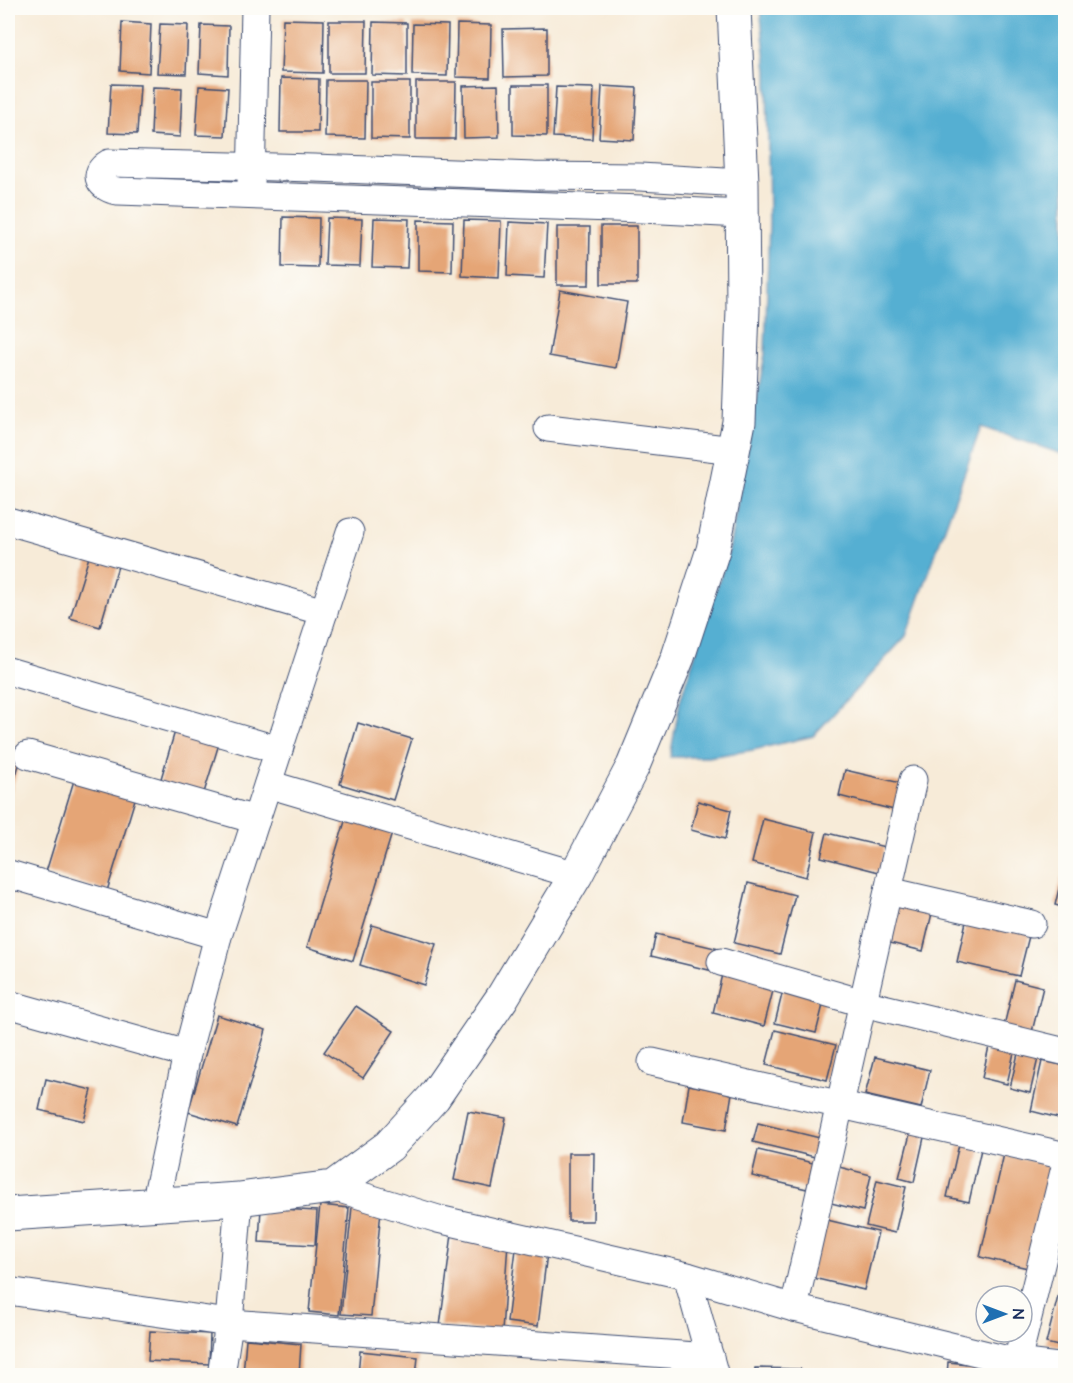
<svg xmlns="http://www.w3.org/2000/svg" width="1073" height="1383" font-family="'Architects Daughter',sans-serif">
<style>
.water{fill:#54afd2;stroke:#386f98;stroke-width:1.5}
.building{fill:#e5a576}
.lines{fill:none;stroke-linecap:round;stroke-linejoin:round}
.minor-casing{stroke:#3c4b70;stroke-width:29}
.major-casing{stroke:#3c4b70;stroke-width:35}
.minor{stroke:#fff;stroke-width:27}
.major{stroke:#fff;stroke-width:33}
</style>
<rect width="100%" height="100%" fill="#fdfcf7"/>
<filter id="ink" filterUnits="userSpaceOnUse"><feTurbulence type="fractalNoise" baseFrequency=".0167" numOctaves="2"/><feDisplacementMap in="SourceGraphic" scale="12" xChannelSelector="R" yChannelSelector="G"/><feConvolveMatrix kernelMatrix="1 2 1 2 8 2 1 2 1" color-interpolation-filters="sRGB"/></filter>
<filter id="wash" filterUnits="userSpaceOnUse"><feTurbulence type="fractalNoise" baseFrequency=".008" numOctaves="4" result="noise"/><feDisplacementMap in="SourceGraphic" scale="24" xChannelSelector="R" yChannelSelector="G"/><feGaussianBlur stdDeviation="1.35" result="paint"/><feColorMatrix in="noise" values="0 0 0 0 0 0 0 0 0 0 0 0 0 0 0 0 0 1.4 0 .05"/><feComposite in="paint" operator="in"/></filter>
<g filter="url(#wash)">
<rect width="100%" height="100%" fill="#f7ebd8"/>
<polygon class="water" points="760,8 1065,8 1065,455 981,427 906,636 813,736 753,750 708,757 670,757 680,701 729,550 765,354 769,222 767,71"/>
<g id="blocks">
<g class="building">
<polygon points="283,19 324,20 323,73 281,72"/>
<polygon points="329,21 366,21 365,73 329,73"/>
<polygon points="122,22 151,24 149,73 120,71"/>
<polygon points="373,22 407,23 407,76 372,75"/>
<polygon points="160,24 188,25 186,74 157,73"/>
<polygon points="413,24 448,25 447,76 412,75"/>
<polygon points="457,24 491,25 490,78 456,77"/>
<polygon points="201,25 229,26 228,75 199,73"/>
<polygon points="547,28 547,76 504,77 503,29"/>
<polygon points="281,78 319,79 318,132 280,132"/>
<polygon points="326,80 366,80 365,138 325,137"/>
<polygon points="371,82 410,82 410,139 371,138"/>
<polygon points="416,82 456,82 455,139 416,139"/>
<polygon points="111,84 140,85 137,134 108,133"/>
<polygon points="498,85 499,137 464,138 463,86"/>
<polygon points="513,85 547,85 547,136 513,135"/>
<polygon points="199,86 228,88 225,136 196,135"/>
<polygon points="602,86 637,88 634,140 599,138"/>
<polygon points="153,87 182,88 180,137 151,135"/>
<polygon points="556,87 594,88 592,139 553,137"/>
<polygon points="283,217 319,218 318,268 282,267"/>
<polygon points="327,218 362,219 360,266 325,265"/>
<polygon points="374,218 409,219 407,268 372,267"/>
<polygon points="418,220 453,221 452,272 418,271"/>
<polygon points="464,220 501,221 499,278 462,276"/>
<polygon points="509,222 547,224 544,278 507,276"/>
<rect x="601" y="226" width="36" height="58"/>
<polygon points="557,227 590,227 589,285 557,285"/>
<polygon points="560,290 627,302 616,368 549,356"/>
<polygon points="89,557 118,566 100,627 70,618"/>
<polygon points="178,721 222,734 203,796 160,782"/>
<polygon points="358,723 412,739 393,800 340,784"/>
<polygon points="8,758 20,762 8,801"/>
<polygon points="845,770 905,784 898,811 839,796"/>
<polygon points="75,777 136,796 107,891 46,872"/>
<polygon points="698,801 731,810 725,839 691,830"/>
<polygon points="346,818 392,833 353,961 307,947"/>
<polygon points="763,819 816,832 806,877 752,863"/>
<polygon points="827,833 885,847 879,872 821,857"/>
<polygon points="1065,864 1066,864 1066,908 1055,905"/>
<polygon points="748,883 795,895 780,954 734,943"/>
<polygon points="896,900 933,909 923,951 886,942"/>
<polygon points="967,917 1030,932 1019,976 957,962"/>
<polygon points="372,925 436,944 424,985 360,965"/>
<polygon points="656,934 719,949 713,971 651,956"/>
<polygon points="723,970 775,983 764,1026 713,1013"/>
<polygon points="1015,980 1043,987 1031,1036 1003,1030"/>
<polygon points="784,986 825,997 816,1033 775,1023"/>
<polygon points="356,1006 394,1031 363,1078 324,1052"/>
<polygon points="217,1015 266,1030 237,1127 188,1112"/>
<polygon points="775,1030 836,1045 827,1080 766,1065"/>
<polygon points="990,1042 1015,1048 1007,1084 982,1078"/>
<polygon points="1019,1049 1039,1054 1030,1093 1010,1088"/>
<polygon points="875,1057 930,1070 921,1108 865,1095"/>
<polygon points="1042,1061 1066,1066 1066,1120 1031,1111"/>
<polygon points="46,1079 92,1090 84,1121 39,1110"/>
<polygon points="689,1085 732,1093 726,1130 683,1122"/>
<polygon points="468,1111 506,1118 492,1188 454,1180"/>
<polygon points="758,1123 820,1138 815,1157 753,1142"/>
<polygon points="911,1130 925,1133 914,1182 899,1178"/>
<polygon points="959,1144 981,1149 969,1202 947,1197"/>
<polygon points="758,1150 813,1163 807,1189 752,1176"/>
<polygon points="568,1153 594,1153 593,1221 568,1221"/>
<polygon points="1004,1154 1053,1166 1028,1268 980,1257"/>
<polygon points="839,1167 871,1175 863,1211 831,1203"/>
<polygon points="877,1180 906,1187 895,1233 866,1226"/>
<polygon points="320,1205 349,1208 339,1315 309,1312"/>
<polygon points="352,1207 381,1210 371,1316 341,1314"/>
<polygon points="261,1208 317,1211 315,1245 259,1242"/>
<polygon points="823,1219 878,1232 864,1290 809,1277"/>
<polygon points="452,1234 508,1242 502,1332 440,1326"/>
<polygon points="517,1241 548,1245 538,1326 507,1322"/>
<polygon points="1060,1289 1066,1290 1066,1348 1046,1343"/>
<polygon points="150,1331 210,1334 209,1364 148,1361"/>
<polygon points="246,1339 301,1344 299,1376 243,1375"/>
<polygon points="360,1351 418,1357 416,1376 358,1376"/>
<polygon points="948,1362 987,1366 986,1376 947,1376"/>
<polygon points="755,1368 801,1369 800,1376 754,1376"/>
<polygon points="579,1372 609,1374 609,1376 579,1376"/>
</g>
</g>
</g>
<g filter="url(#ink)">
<use href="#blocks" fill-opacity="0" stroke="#3c4b70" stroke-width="1.5"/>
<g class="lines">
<defs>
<g id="minor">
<polyline points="251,185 255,8"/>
<path d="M742,214L642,209L118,191C101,189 90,174 109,163L314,168L534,176L640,177L742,183"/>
<polyline points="548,428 734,450"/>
<polyline points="8,521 324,612"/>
<polyline points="8,671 279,750"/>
<polyline points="28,755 256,820"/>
<polyline points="268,784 576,875"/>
<polyline points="8,880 9,874 218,936"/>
<polyline points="888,891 1032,924"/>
<polyline points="721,962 863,1003 1066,1052"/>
<polyline points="8,1004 187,1054"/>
<polyline points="652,1062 1066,1156"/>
<polyline points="333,1187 438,1219 687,1276 794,1308 1017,1362 1066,1368"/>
<polyline points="155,1204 187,1054 218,936 350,532"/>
<polyline points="687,1276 715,1376"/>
<polyline points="8,1291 229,1323 710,1357"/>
<polyline points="794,1308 913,780"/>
<polyline points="1017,1362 1066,1163"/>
<polyline points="221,1376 229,1323 239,1199"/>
</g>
<polyline id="major" points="8,1214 239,1199 333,1187 389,1146 434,1097 502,998 576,875 633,766 678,657 713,550 739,422 743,309 742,183 734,8"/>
</defs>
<use href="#minor" class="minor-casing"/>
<use href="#major" class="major-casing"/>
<use href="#minor" class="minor"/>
<use href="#major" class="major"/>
</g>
</g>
<rect width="1073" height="1383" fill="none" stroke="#fdfcf7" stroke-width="30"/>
<g transform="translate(1004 1314) rotate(90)"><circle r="28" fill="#fdfcf7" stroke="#a3aaba" stroke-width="1.5"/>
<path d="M0-4.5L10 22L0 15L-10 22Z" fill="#1f6fb2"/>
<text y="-9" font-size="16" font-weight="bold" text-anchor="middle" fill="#1b2f5e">N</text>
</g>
</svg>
